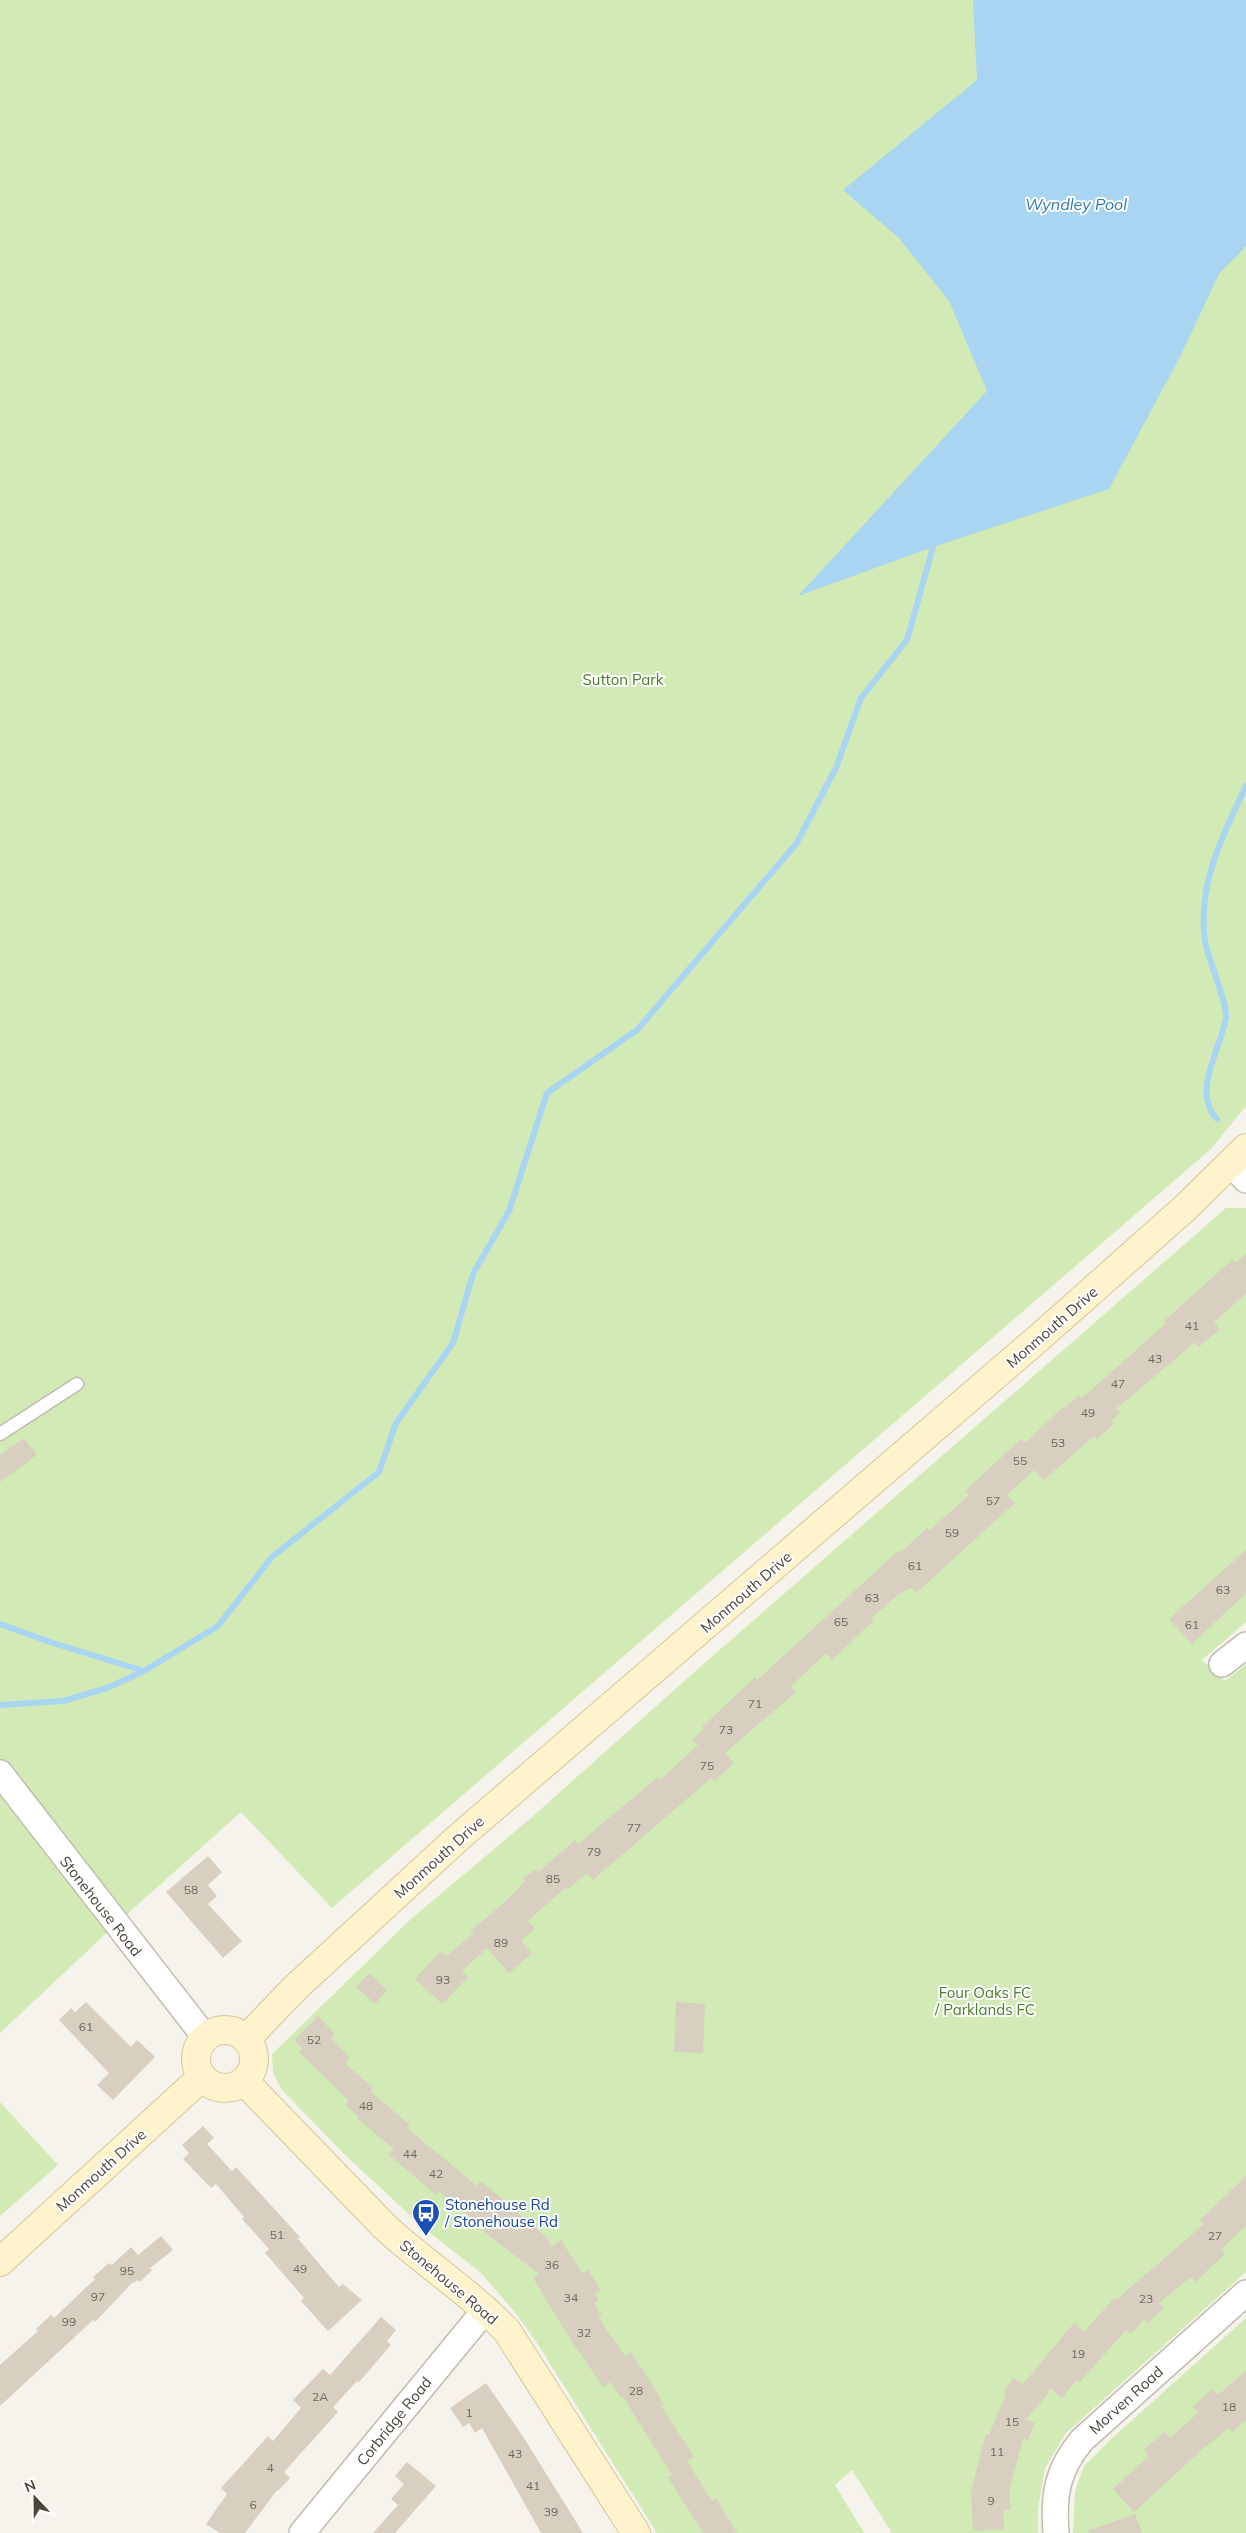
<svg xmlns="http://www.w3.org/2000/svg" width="1246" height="2533" font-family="Mulish,sans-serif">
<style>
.green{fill:#d2eab5}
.water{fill:#a9d4f2}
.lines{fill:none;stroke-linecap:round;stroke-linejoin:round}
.stream{stroke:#a9d4f2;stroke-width:6}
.building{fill:#d8cfc1}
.lane-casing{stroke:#c2bbae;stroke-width:15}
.street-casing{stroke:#c2bbae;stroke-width:28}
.secondary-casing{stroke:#d6c79b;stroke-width:30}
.lane{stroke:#fff;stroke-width:12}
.street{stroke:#fff;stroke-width:25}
.secondary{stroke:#fff3cd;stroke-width:28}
.labels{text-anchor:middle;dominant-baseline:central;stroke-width:4;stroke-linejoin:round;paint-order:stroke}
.number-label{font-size:12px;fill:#6e675b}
.park-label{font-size:15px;fill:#4a7f2a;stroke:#fff}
.street-label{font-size:15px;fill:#4b4439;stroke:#fff}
.transit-label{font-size:15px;fill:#164399;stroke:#fff;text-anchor:start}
.water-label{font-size:16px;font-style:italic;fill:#2e7ab2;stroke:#fff}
</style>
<rect width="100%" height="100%" fill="#f6f3ec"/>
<g class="green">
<polygon points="0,0 1246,0 1246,1106 1211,1149 332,1908 241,1812 115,1925 0,2033"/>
<polygon points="1226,1208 1246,1208 1246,1622 1202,1660 1225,1681 1246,1664 1246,2272 1066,2433 1045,2468 1038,2509 1038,2533 892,2533 852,2470 835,2485 864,2533 657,2533 535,2340 513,2310 481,2273 425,2229 345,2155 281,2089 273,2073 272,2054 412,1918 531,1818 700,1667"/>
<polygon points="0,2102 58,2165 0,2216"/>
<polygon points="1246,2318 1246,2533 1073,2533 1075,2491 1084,2466 1110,2440"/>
</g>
<polygon class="water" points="973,0 1246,0 1246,246 1219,274 1181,355 1109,489 933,547 798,596 987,391 949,301 899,238 843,190 977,80"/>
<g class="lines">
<g class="stream">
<path d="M1217,1119C1191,1092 1221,1049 1226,1018C1228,1005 1208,959 1205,941C1197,886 1223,834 1246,786"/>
<polyline points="0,1624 53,1643 144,1671 218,1626 272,1557 379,1472 396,1423 453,1343 473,1274 509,1211 547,1093 637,1030 796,844 836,768 861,698 907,640 933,547"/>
<polyline points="0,1705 63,1701 107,1688 144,1671"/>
</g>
</g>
<g class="building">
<polygon points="1246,1254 1246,1294 1214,1322 1220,1329 1199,1347 1195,1342 1116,1409 1120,1413 1111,1421 1114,1424 1097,1439 1094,1436 1044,1480 1034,1470 1007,1495 1015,1503 916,1593 912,1588 901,1592 872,1618 874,1620 832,1660 826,1653 791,1686 796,1692 725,1753 734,1763 714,1781 711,1778 593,1880 587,1873 568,1889 566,1887 528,1921 535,1929 521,1941 532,1953 509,1973 487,1948 462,1971 468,1977 442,2004 415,1979 441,1951 447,1956 473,1933 471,1931 508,1899 525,1881 523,1879 536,1869 538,1872 575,1840 578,1844 658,1777 660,1780 698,1745 693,1739 704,1729 702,1727 755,1677 757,1680 898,1551 900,1553 927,1528 930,1530 969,1495 965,1491 1021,1439 1025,1443 1064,1406 1065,1408 1079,1395 1081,1398 1096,1386 1166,1323 1164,1321 1233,1259 1236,1263"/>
<polygon points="24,1438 37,1455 0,1482 0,1455"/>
<polygon points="1246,1550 1246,1593 1192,1644 1169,1619"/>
<polygon points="208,1856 222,1872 208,1885 217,1896 208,1904 242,1941 223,1958 166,1892"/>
<polygon points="369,1973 387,1990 375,2004 356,1987"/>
<polygon points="86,2002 131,2047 137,2040 155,2057 113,2100 97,2085 109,2073 59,2020 71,2008 75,2012"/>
<polygon points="676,2002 705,2004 703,2053 674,2052"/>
<polygon points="318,2016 335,2034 331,2038 350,2058 345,2063 373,2088 370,2091 410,2125 407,2128 477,2186 481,2181 547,2238 552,2246 561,2240 582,2273 588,2270 601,2290 595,2294 599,2300 594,2303 602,2315 598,2317 625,2356 630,2352 641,2367 664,2404 661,2406 694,2457 687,2461 712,2501 716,2498 737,2533 703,2533 668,2477 672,2475 623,2397 621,2398 611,2382 603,2387 567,2334 533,2278 539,2274 470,2221 472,2219 439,2191 436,2195 389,2155 394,2149 358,2119 359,2117 345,2105 349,2101 299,2052 303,2049 294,2040"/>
<polygon points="203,2126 214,2138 207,2144 232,2171 236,2167 300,2237 298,2239 339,2287 343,2284 362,2300 328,2331 301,2301 304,2298 265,2253 269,2249 242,2219 244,2217 216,2184 211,2188 183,2159 189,2153 182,2145"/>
<polygon points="1246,2176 1246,2226 1221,2249 1225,2254 1195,2282 1191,2277 1159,2303 1164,2308 1147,2323 1144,2319 1131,2334 1126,2330 1080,2382 1077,2380 1062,2398 1050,2388 1047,2395 1026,2419 1035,2423 1028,2440 1023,2438 1009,2492 1010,2510 1003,2510 1004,2529 973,2531 971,2491 986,2434 989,2435 1006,2394 1004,2392 1013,2378 1023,2384 1074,2323 1084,2332 1114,2298 1116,2300 1204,2224 1200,2220"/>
<polygon points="161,2236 173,2250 150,2268 152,2270 140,2282 138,2280 131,2284 95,2322 93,2320 0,2406 0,2365 38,2331 36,2329 51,2315 54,2318 95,2279 93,2277 109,2263 112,2265 131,2247 138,2255"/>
<polygon points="381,2317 396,2330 387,2341 391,2345 359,2382 357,2381 333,2407 338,2412 284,2472 290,2478 278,2491 277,2490 245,2533 220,2533 206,2524 227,2494 221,2488 268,2436 273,2441 301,2408 293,2400 323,2369 330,2375"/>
<polygon points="1246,2371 1246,2420 1232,2432 1229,2428 1205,2447 1134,2512 1113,2489 1149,2456 1144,2450 1164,2432 1170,2438 1198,2413 1193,2406 1213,2389 1218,2395"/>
<polygon points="486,2383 524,2438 583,2533 541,2533 482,2428 475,2433 469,2423 463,2427 450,2408"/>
<polygon points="407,2462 436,2486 395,2533 373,2533 398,2505 391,2499 404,2484 395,2476"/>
<polygon points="1135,2514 1142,2533 1089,2533 1088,2531"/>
</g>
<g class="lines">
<defs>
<polyline id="lane" points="0,1434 77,1384"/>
<g id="street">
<polyline points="1231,1164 1246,1180"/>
<polyline points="1222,1664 1246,1645"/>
<polyline points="0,1773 205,2037"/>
<polyline points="302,2533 486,2309"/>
<path d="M1056,2533C1053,2495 1057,2470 1082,2440L1246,2293"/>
</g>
<g id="secondary">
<circle cx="225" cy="2059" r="29"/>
<polyline points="247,2038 295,1988 458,1838 1041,1336 1185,1208 1246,1148"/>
<path d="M245,2082L385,2227C424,2263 470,2292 507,2331L636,2533"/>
<polyline points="0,2262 202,2077"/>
</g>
</defs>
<use href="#lane" class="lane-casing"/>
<use href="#street" class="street-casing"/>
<use href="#secondary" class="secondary-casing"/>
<use href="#lane" class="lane"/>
<use href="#street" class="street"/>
<use href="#secondary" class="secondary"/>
</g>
<defs>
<symbol id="bus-pin" viewBox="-11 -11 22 30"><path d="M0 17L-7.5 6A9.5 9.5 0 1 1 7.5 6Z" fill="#1a4fb4" stroke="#fff"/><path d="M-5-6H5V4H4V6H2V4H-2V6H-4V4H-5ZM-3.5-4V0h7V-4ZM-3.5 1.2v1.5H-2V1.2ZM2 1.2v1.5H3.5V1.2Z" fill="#fff"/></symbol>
</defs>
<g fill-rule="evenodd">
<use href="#bus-pin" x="410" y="2197" width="32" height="43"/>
</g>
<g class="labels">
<g class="number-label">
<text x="1192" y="1325">41</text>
<text x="1155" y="1358">43</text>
<text x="1118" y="1383">47</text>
<text x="1088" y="1412">49</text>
<text x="1058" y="1442">53</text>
<text x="1020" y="1460">55</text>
<text x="993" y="1500">57</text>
<text x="952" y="1532">59</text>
<text x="915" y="1565">61</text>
<text x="1223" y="1589">63</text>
<text x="872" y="1597">63</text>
<text x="841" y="1621">65</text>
<text x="1192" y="1624">61</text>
<text x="755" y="1703">71</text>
<text x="726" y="1729">73</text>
<text x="707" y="1765">75</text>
<text x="634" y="1827">77</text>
<text x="594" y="1851">79</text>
<text x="553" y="1878">85</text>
<text x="191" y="1889">58</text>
<text x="501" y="1942">89</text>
<text x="443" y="1979">93</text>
<text x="86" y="2026">61</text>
<text x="314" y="2039">52</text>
<text x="366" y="2105">48</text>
<text x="410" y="2153">44</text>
<text x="436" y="2173">42</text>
<text x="277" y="2234">51</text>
<text x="1215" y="2235">27</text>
<text x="552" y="2264">36</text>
<text x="300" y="2268">49</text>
<text x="127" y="2270">95</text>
<text x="98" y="2296">97</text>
<text x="571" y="2297">34</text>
<text x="1146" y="2298">23</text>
<text x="69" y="2321">99</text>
<text x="584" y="2332">32</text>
<text x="1078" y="2353">19</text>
<text x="636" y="2390">28</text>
<text x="320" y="2396">2A</text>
<text x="1229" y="2406">18</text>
<text x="469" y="2412">1</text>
<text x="1012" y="2421">15</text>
<text x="997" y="2451">11</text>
<text x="515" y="2453">43</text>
<text x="270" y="2467">4</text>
<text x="533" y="2485">41</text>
<text x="991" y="2500">9</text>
<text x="253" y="2504">6</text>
<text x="551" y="2511">39</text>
</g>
<g class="park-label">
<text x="623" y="679">Sutton Park</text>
<text x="985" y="1992">Four Oaks FC<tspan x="985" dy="17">/ Parklands FC</tspan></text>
</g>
<g class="street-label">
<text transform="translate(1052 1327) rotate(-41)">Monmouth Drive</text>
<text transform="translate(746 1592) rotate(-41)">Monmouth Drive</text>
<text transform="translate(439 1857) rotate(-42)">Monmouth Drive</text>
<text transform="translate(101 1906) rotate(52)">Stonehouse Road</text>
<text transform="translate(101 2170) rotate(-42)">Monmouth Drive</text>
<text transform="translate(449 2282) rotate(40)">Stonehouse Road</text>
<text transform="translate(1126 2400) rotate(-42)">Morven Road</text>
<text transform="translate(394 2421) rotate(-51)">Corbridge Road</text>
</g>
<g class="transit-label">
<text x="445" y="2204">Stonehouse Rd<tspan x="445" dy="17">/ Stonehouse Rd</tspan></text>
</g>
<g class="water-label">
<text x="1076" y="204">Wyndley Pool</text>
</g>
</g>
<g transform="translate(35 2498) rotate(338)" stroke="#ffffff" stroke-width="4" paint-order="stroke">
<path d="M0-4L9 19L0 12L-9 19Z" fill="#4b4439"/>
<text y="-8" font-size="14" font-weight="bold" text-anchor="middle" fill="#4b4439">N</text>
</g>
</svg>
